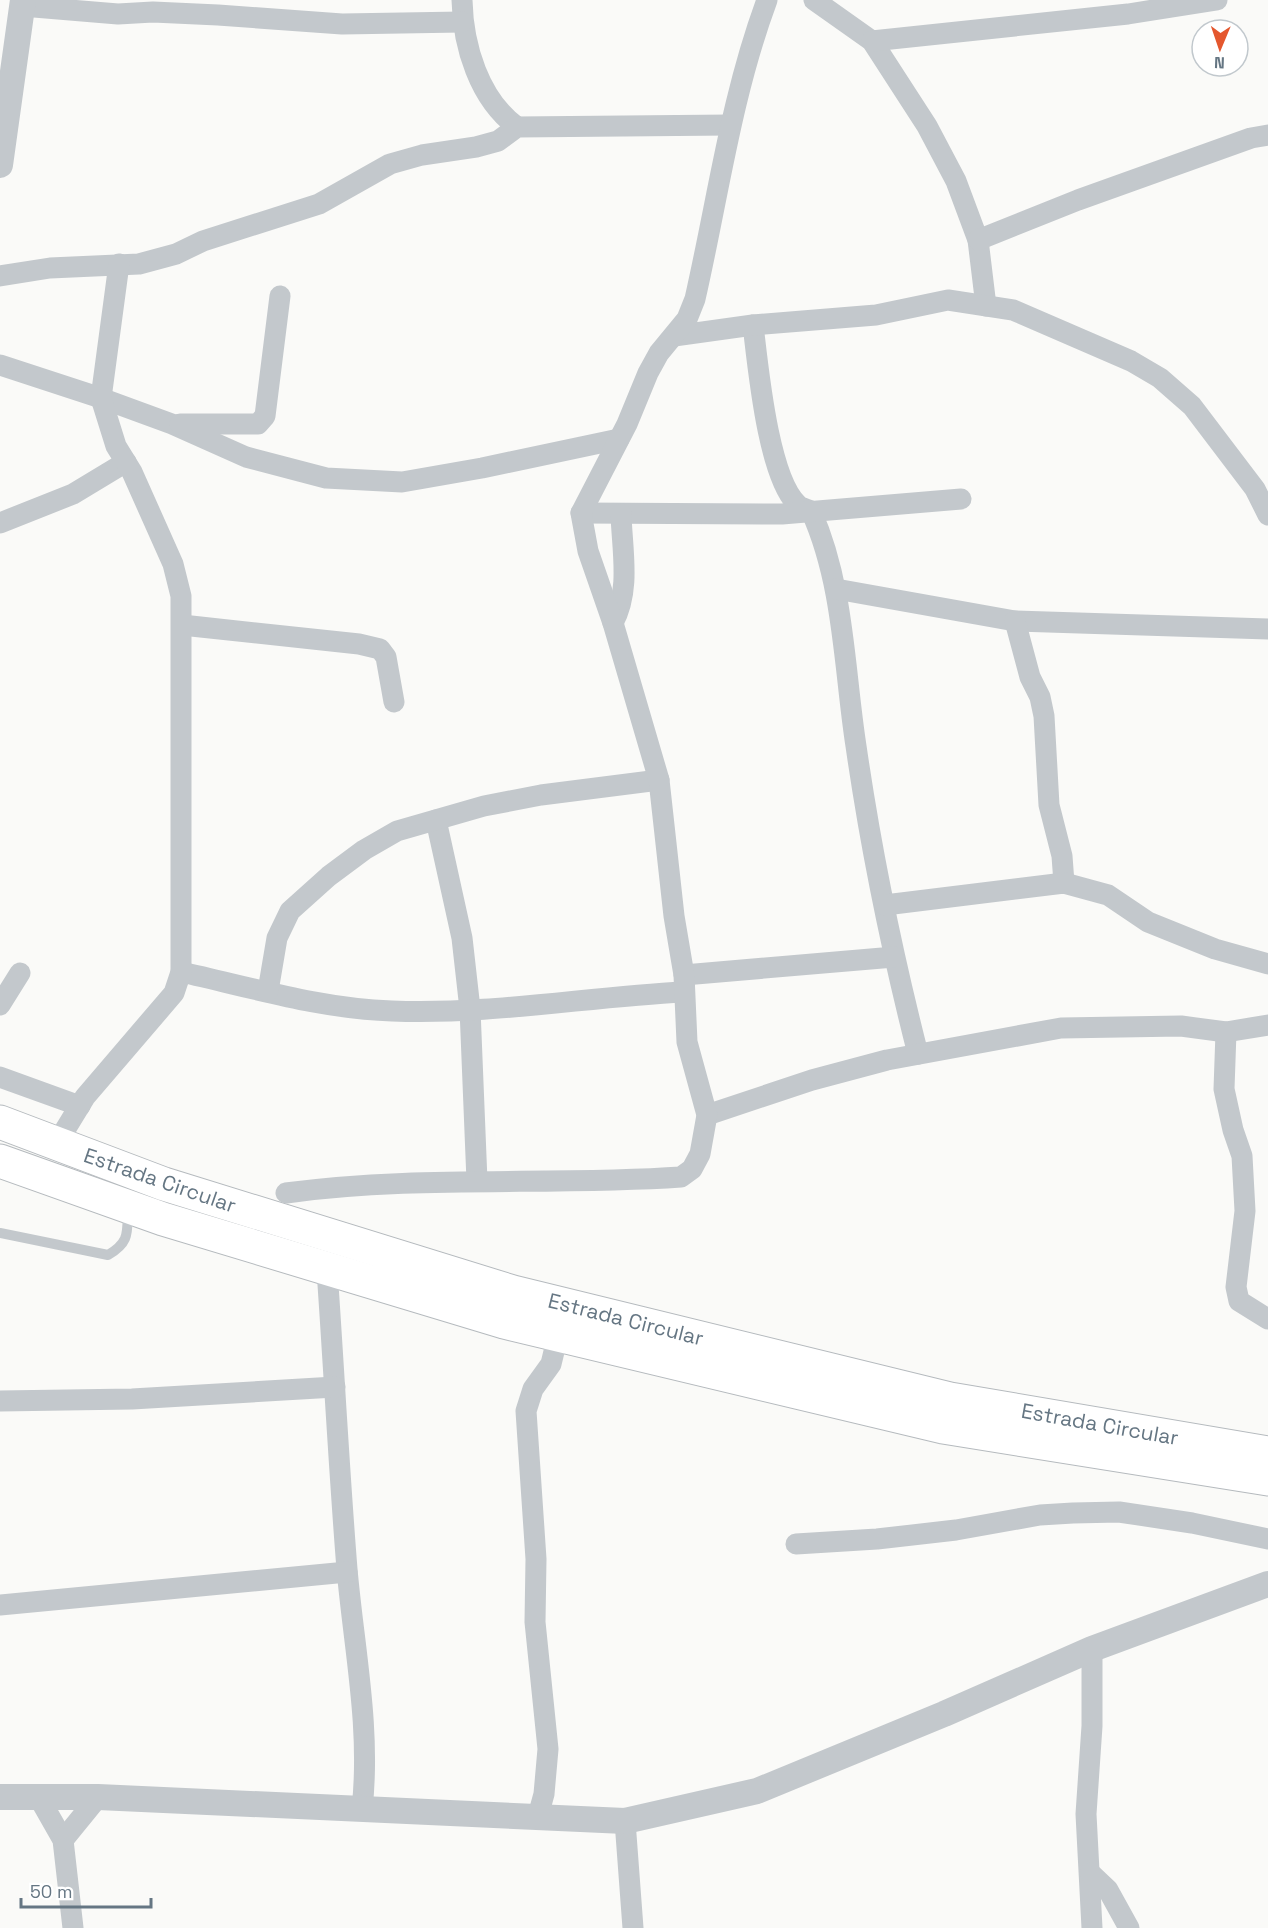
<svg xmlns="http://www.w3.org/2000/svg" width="1268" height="1928" font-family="'Space Grotesk',sans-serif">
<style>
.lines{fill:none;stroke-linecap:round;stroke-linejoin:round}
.primary-casing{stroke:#b5babe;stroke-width:35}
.service{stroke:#c3c8cc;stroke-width:10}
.minor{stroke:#c3c8cc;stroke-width:21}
.tertiary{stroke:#c3c8cc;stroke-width:26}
.primary{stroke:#fff;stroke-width:33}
.labels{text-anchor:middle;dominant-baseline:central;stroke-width:6;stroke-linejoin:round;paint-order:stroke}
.street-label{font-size:21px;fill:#657683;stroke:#fff}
</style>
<rect width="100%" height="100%" fill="#fafaf8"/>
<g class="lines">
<defs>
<g id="primary">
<polyline points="0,1122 164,1184 513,1292 950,1399 1268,1453"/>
<polyline points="0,1161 163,1219 504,1322 943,1427 1268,1479"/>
</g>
</defs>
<use href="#primary" class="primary-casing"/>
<path class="service" d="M0,1233L108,1255C130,1242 127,1233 128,1209"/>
<g class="minor">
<path d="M462,0C463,46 479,99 517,127"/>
<polyline points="814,0 872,41 927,126 956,181 978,240 986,306"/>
<polyline points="22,6 118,14 153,12 218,15 342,24 462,22"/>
<polyline points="872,41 1128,14 1217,0"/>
<polyline points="978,240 1078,200 1251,138 1268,135"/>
<polyline points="0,276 50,268 139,264 176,254 203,241 319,204 390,164 422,155 476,147 498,141 517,127 730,125"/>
<path d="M753,325C758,366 768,478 798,505C801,508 807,509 811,511C844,584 844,668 856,746C871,850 892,952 918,1054"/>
<polyline points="674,336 753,325 876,315 948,300 1013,310 1131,361 1160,378 1192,406 1255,489 1268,515"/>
<polyline points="0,365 101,398 172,424 246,457 326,478 402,482 482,468 619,439"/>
<polyline points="180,424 258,424 265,416 280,296"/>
<polyline points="581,513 782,514 961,499"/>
<polyline points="0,523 73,494 126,462"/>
<polyline points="836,589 1015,621 1268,629"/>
<polyline points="1015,621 1030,677 1040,697 1044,716 1049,805 1062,856 1064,883"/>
<path d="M613,623C631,590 622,550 621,514"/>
<polyline points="182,625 359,644 380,649 386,657 394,702"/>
<polyline points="436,820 462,938 470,1009 477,1181"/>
<polyline points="885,905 1064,883 1108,895 1148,922 1215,949 1268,964"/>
<path d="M181,972C250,987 321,1009 392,1011C489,1015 586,997 683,992"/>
<polyline points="684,975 894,957"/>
<polyline points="268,991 277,938 290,911 329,876 364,850 397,831 484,806 541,795 659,780"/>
<polyline points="0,1005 20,973"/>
<polyline points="1226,1032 1224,1089 1233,1130 1242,1156 1245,1211 1236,1287 1239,1301 1268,1319"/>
<polyline points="0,1077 80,1106"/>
<polyline points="707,1115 812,1080 887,1060 1061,1028 1181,1026 1226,1032 1268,1025"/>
<polyline points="57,1143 85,1097 174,993 181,972 181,596 173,564 132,472 116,446 101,398 119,264"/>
<path d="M286,1193C417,1175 550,1186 681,1177L692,1169L700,1154L707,1115L687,1042L684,975L674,916L659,780L613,623L588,551L581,513L627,424L648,373L659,353L687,319L695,299C718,198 731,97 767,0"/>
<path d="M327,1270C334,1370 339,1470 347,1569C354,1649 371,1728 362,1809"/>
<polyline points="0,1401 132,1399 335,1387"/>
<polyline points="796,1544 877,1539 956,1530 1040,1515 1073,1513 1119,1512 1192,1523 1268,1539"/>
<polyline points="0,1605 347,1572"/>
<polyline points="1092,1649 1092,1726 1086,1814 1092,1928"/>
<polyline points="38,1796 63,1840 73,1928"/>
<polyline points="538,1816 544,1794 548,1749 535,1622 536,1559 526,1411 533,1389 551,1364 558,1335"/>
<polyline points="625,1821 633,1928"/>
<polyline points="63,1840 98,1797"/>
<polyline points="1090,1873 1108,1890 1129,1928"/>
</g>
<g class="tertiary">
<polyline points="0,165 23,0"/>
<polyline points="0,1797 98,1797 625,1821 757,1791 944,1714 1092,1649 1268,1584"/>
</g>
<use href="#primary" class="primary"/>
</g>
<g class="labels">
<g class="street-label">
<text transform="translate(160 1180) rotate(19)">Estrada Circular</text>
<text transform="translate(626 1319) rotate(14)">Estrada Circular</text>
<text transform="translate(1100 1424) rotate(10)">Estrada Circular</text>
</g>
</g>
<g transform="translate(1220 48) rotate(182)"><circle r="28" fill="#ffffff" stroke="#c1c8cd" stroke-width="1.5"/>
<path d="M0-4.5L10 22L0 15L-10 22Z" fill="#e4572e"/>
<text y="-9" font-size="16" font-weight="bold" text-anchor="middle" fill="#657683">N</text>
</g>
<path d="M21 1898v9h130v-9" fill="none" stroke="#657683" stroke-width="3"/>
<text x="30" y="1898" font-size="18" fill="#657683" stroke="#ffffff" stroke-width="4.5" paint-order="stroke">50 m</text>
</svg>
